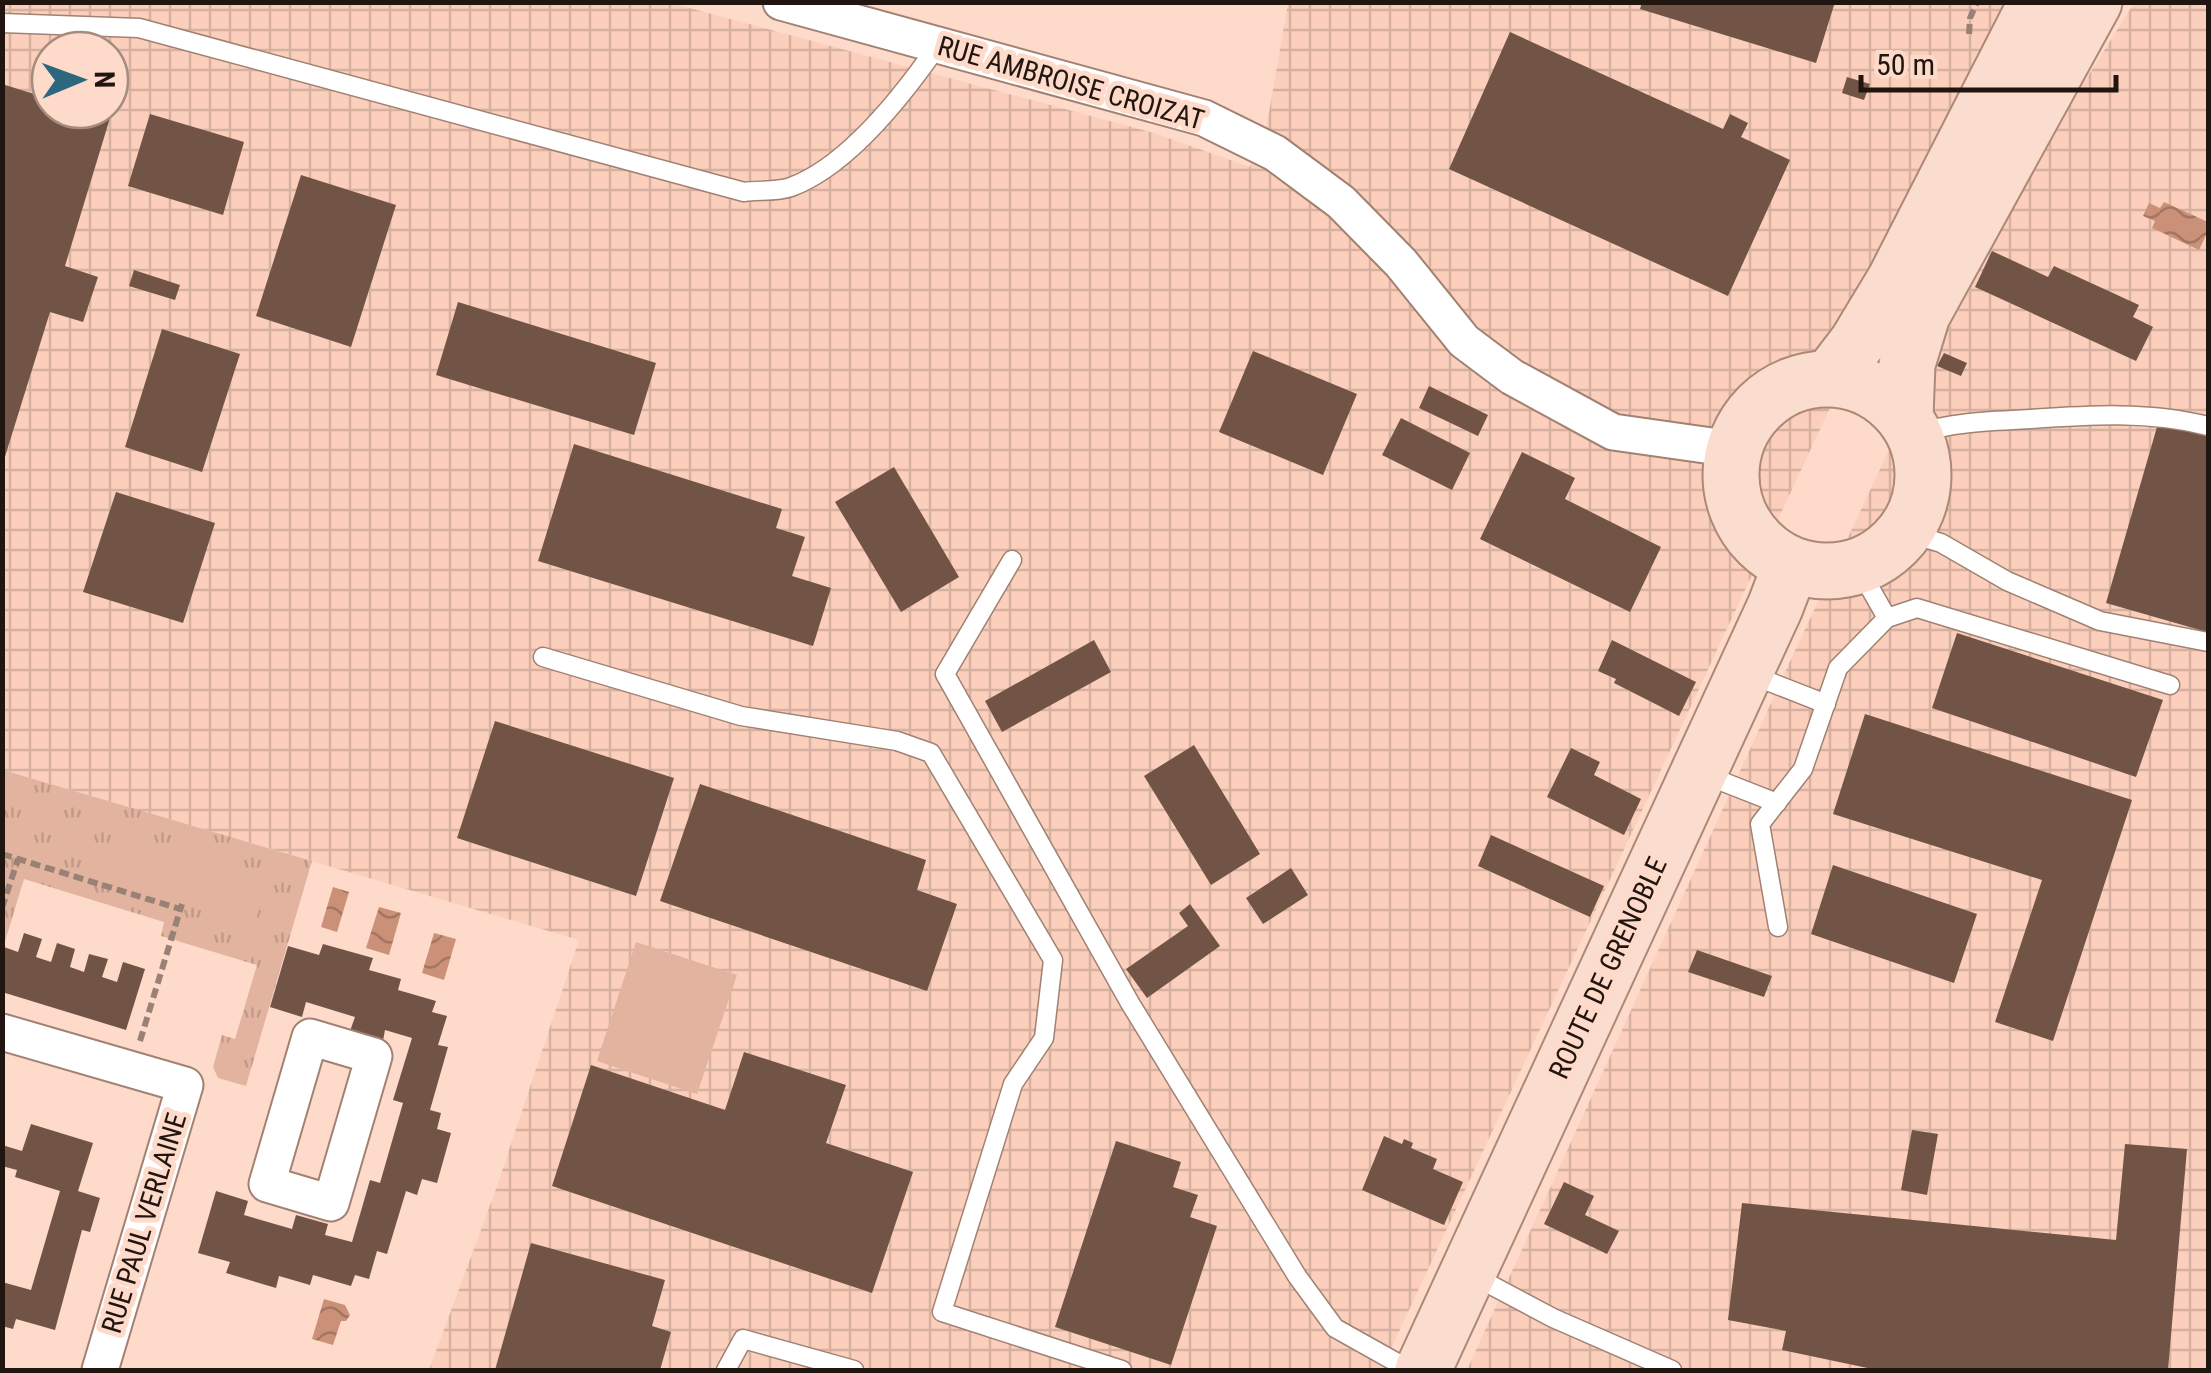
<svg xmlns="http://www.w3.org/2000/svg" width="2211" height="1373" font-family="'Roboto Condensed',sans-serif">
<style>
.industrial{fill:url(#industrial-grid);fill-rule:evenodd}
.grass{fill:url(#grass-tufts)}
.green{fill:#e2b4a0}
.water{fill:url(#water-waves)}
.building{fill:#725446}
.lines{fill:none;stroke-linecap:round;stroke-linejoin:round}
.lane-casing{stroke:#a18172;stroke-width:21}
.street-casing{stroke:#a18172;stroke-width:39}
.primary-casing{stroke:#ad8877;stroke-width:59}
.path{stroke:#9a8176;stroke-width:6;stroke-dasharray:10 5;stroke-linecap:butt}
.lane{stroke:#fff;stroke-width:18}
.street{stroke:#fff;stroke-width:35}
.primary{stroke:#fbddcf;stroke-width:55}
.labels{text-anchor:middle;dominant-baseline:central;stroke-width:10;stroke-linejoin:round;paint-order:stroke}
.street-label{font-size:28px;fill:#21150f;stroke:#fedaca}
</style>
<defs>
<pattern id="industrial-grid" width="8" height="8" patternUnits="userSpaceOnUse" patternTransform="scale(2.5)"><rect width="8" height="8" fill="#fbcfbc"/><path d="M0 4h8M4 0v8" fill="none" stroke="#d7b1a0"/></pattern>
<pattern id="grass-tufts" width="24" height="20" patternUnits="userSpaceOnUse" patternTransform="scale(2.5)"><rect width="24" height="20" fill="#e2b4a0"/><path d="M3 7l-1-3M5 7V3M7 7l1-3M15 17l-1-3M17 17v-4M19 17l1-3" fill="none" stroke="#c29a89"/></pattern>
<pattern id="water-waves" width="16" height="10" patternUnits="userSpaceOnUse" patternTransform="scale(2.5)"><rect width="16" height="10" fill="#ca9178"/><path d="M0 5q4-4 8 0t8 0" fill="none" stroke="#a47561"/></pattern>
</defs>
<rect width="100%" height="100%" fill="#fedaca"/>
<g class="industrial">
<path d="M2,3H671L1154,133L1250,167L1267,124L1288,3H2019L1381,1370H429L495,1192L579,940L3,770ZM50,50H110V110H50Z"/>
<polygon points="2134,3 2208,3 2208,1370 1467,1370 1792,657 1926,371 2064,114"/>
</g>
<polygon class="grass" points="3,770 312,861 246,1086 218,1078 213,1067 222,1035 235,1039 257,965 161,936 164,922 24,879 3,948"/>
<g class="green">
<polygon points="122,833 268,874 255,924 108,883"/>
<polygon points="636,942 737,975 697,1094 597,1061"/>
</g>
<g class="water">
<polygon points="2164,202 2208,222 2208,231 2199,250 2152,228 2155,221 2143,216 2149,203 2160,208"/>
<polygon points="333,887 349,892 337,932 321,927"/>
<polygon points="379,907 401,913 389,955 366,948"/>
<polygon points="434,933 456,939 444,980 422,973"/>
<polygon points="324,1299 345,1305 350,1315 346,1321 341,1321 333,1345 312,1339"/>
</g>
<g class="building">
<polygon points="1642,2 1835,2 1816,63 1640,9"/>
<polygon points="1510,32 1723,129 1730,114 1748,123 1741,137 1790,160 1728,296 1449,169"/>
<polygon points="1847,77 1870,84 1864,100 1842,93"/>
<polygon points="2,84 50,99 50,110 86,110 110,118 65,266 98,277 83,322 50,312 3,463"/>
<polygon points="150,114 244,142 223,215 128,186"/>
<polygon points="301,175 396,205 351,347 256,316"/>
<polygon points="1992,251 2048,277 2054,266 2139,305 2133,317 2153,327 2136,361 1975,287"/>
<polygon points="134,270 180,285 175,300 129,286"/>
<polygon points="458,302 656,363 634,435 436,375"/>
<polygon points="162,329 240,354 202,472 125,447"/>
<polygon points="1253,351 1357,394 1323,475 1219,432"/>
<polygon points="1944,353 1967,363 1961,376 1937,366"/>
<polygon points="1429,386 1488,415 1478,436 1419,408"/>
<polygon points="1401,418 1470,453 1452,490 1382,455"/>
<polygon points="2159,420 2208,435 2207,632 2106,603"/>
<polygon points="574,444 782,509 776,528 805,537 792,576 831,588 813,646 538,561"/>
<polygon points="1522,452 1575,478 1565,499 1661,547 1630,612 1480,539"/>
<polygon points="894,467 959,577 901,612 835,502"/>
<polygon points="116,492 215,523 183,623 83,592"/>
<polygon points="1957,633 2163,700 2136,777 1932,708"/>
<polygon points="1094,640 1111,672 1002,732 985,701"/>
<polygon points="1612,640 1696,682 1679,716 1614,683 1616,679 1598,671"/>
<polygon points="1865,714 2132,800 2053,1041 1995,1022 2042,880 1833,814"/>
<polygon points="495,721 674,778 636,896 457,838"/>
<polygon points="1194,745 1260,854 1211,885 1144,776"/>
<polygon points="1571,748 1600,762 1594,775 1641,799 1624,835 1547,797"/>
<polygon points="700,784 926,860 917,890 957,904 927,991 660,901"/>
<polygon points="1491,835 1604,886 1590,917 1478,866"/>
<polygon points="1833,865 1977,914 1954,983 1811,934"/>
<polygon points="1291,868 1308,895 1263,924 1246,898"/>
<polygon points="1190,904 1220,946 1147,998 1126,969 1188,926 1179,913"/>
<polygon points="24,933 42,939 36,957 51,962 57,943 75,949 70,967 84,972 89,954 108,959 102,977 117,982 123,962 145,969 126,1030 2,992 4,947 18,952"/>
<polygon points="323,944 373,958 369,970 401,979 398,990 436,1001 432,1012 447,1016 438,1045 448,1047 430,1110 441,1113 437,1129 451,1133 437,1183 422,1179 417,1195 406,1191 387,1254 377,1251 369,1279 355,1275 351,1286 313,1275 310,1285 279,1276 276,1288 226,1273 230,1262 198,1253 216,1191 248,1201 244,1215 292,1229 296,1215 328,1224 325,1235 352,1242 370,1180 380,1183 403,1103 393,1100 412,1038 385,1030 383,1041 350,1031 355,1017 306,1002 302,1017 270,1007 288,946 319,955"/>
<polygon points="1697,950 1772,976 1764,997 1688,972"/>
<polygon points="744,1052 846,1085 826,1143 913,1172 872,1293 552,1186 591,1065 725,1110"/>
<polygon points="31,1124 93,1143 78,1191 100,1198 90,1232 82,1230 55,1330 16,1319 13,1329 2,1326 2,1282 31,1290 60,1191 15,1177 17,1170 2,1166 2,1145 22,1151"/>
<polygon points="1912,1130 1938,1134 1927,1195 1901,1190"/>
<polygon points="1384,1136 1402,1144 1404,1139 1413,1143 1411,1148 1437,1159 1433,1169 1463,1182 1444,1225 1362,1190"/>
<polygon points="1116,1141 1181,1162 1173,1187 1198,1195 1190,1217 1217,1226 1171,1365 1055,1327"/>
<polygon points="2125,1144 2187,1149 2168,1370 1877,1370 1782,1350 1786,1331 1728,1320 1742,1203 2116,1240"/>
<polygon points="1564,1182 1594,1196 1585,1215 1619,1231 1607,1254 1544,1224"/>
<polygon points="531,1243 665,1280 652,1326 671,1332 660,1370 495,1370"/>
</g>
<g class="lines">
<defs>
<g id="lane">
<path d="M2,23L139,28L744,192C758,190 777,192 791,187C848,166 904,94 938,45"/>
<path d="M1915,434C1953,422 1990,421 2030,419C2090,415 2150,411 2208,426"/>
<polyline points="1905,532 1941,543 2007,581 2100,621 2208,642"/>
<polyline points="1012,560 945,674 1130,1003 1297,1276 1335,1328 1410,1370"/>
<polyline points="1858,567 1887,618"/>
<polyline points="543,657 741,716 897,741 931,753 1053,960 1044,1038 1013,1084 942,1312 1122,1370"/>
<polyline points="1752,675 1826,704"/>
<polyline points="1703,774 1777,803"/>
<polyline points="1778,927 1760,824 1803,769 1838,668 1887,618 1917,608 2170,685"/>
<polyline points="1474,1276 1553,1318 1672,1370"/>
<polyline points="726,1370 743,1339 854,1370"/>
</g>
<g id="street">
<polyline points="781,2 1204,118 1275,153 1341,202 1401,263 1464,341 1512,377 1613,432 1733,449"/>
<polyline points="2,1032 185,1085 100,1370"/>
<polygon points="310,1037 374,1056 331,1203 267,1184"/>
</g>
<g id="primary">
<polyline points="1831,377 1857,343 1895,280 2037,2"/>
<circle cx="1827" cy="475" r="96"/>
<polyline points="1905,417 1907,364 1922,315 2094,2"/>
<polyline points="1423,1370 1775,607 1791,565"/>
</g>
</defs>
<use href="#lane" class="lane-casing"/>
<use href="#street" class="street-casing"/>
<use href="#primary" class="primary-casing"/>
<g class="path">
<polyline points="1969,34 1970,18 1977,2"/>
<polyline points="2,854 180,909"/>
<polyline points="2,908 18,859"/>
<polyline points="140,1041 182,904"/>
</g>
<use href="#lane" class="lane"/>
<use href="#street" class="street"/>
<use href="#primary" class="primary"/>
</g>
<g class="labels">
<g class="street-label">
<text transform="translate(1071 83) rotate(16)">RUE AMBROISE CROIZAT</text>
<text transform="translate(1608 968) rotate(-65)">ROUTE DE GRENOBLE</text>
<text transform="translate(144 1223) rotate(-73)">RUE PAUL VERLAINE</text>
</g>
</g>
<rect width="2211" height="1373" fill="none" stroke="#21150f" stroke-width="10"/>
<g transform="translate(80 80) rotate(89)"><circle r="48" fill="#fedaca" stroke="#a68b7f" stroke-width="2.5"/>
<path d="M0-8L18 38L0 25L-18 38Z" fill="#2b687f"/>
<text y="-15" font-size="28" font-weight="bold" text-anchor="middle" fill="#21150f">N</text>
</g>
<path d="M1861 75v15h255v-15" fill="none" stroke="#21150f" stroke-width="5"/>
<text x="1876" y="75" font-size="30" fill="#21150f" stroke="#fedaca" stroke-width="8" paint-order="stroke">50 m</text>
</svg>
